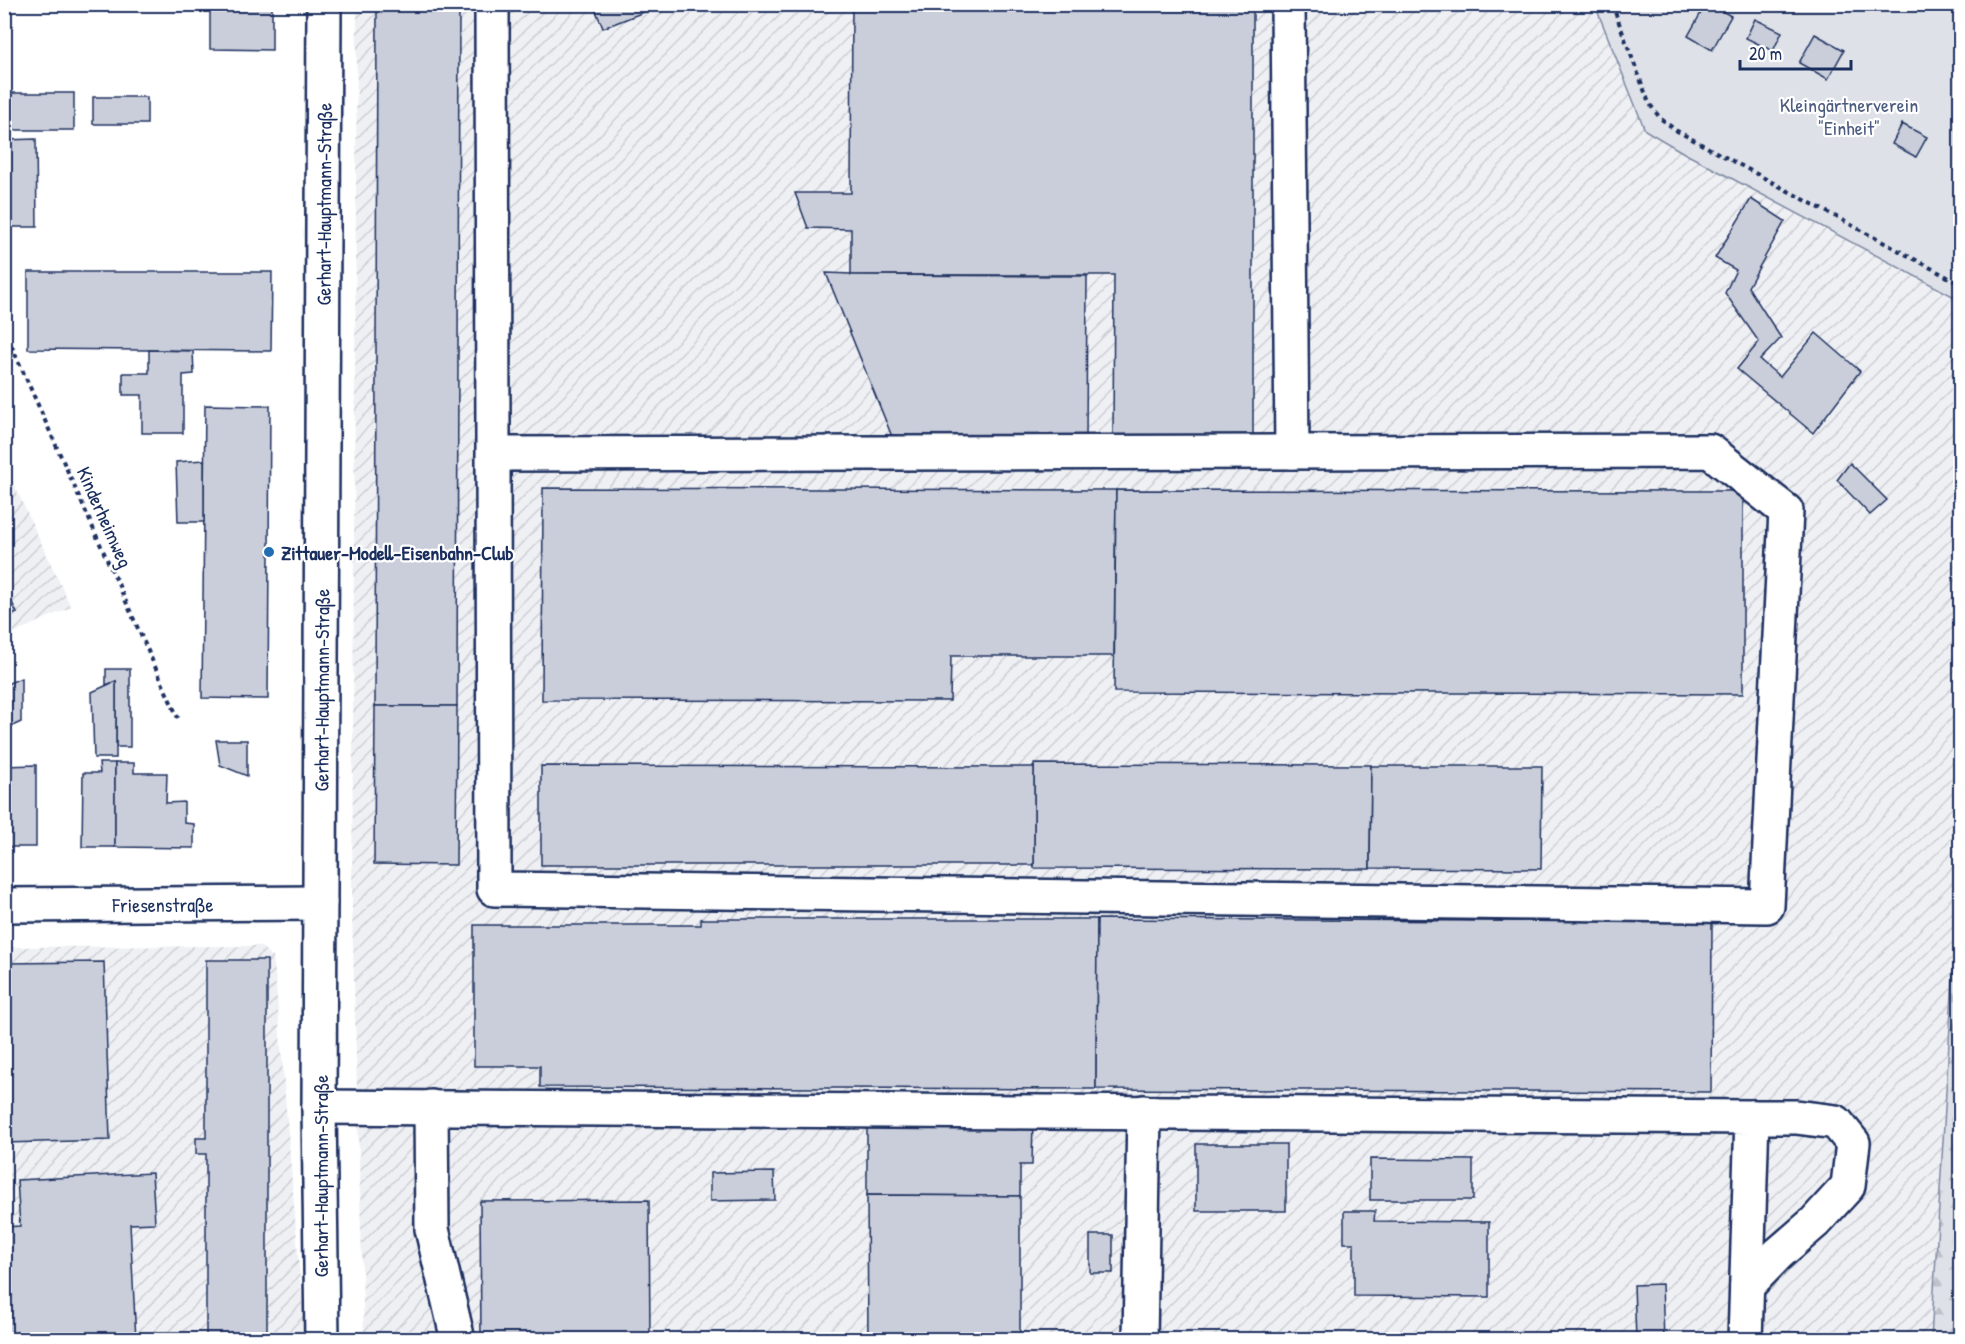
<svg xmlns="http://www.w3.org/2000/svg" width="1965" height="1344" font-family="'Patrick Hand',sans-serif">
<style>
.industrial{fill:url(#industrial-furrows)}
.forest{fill:url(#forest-firs);stroke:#7c88a2;stroke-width:1.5}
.garden{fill:#dee1e7;stroke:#7c88a2;stroke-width:1.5}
.building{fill:#caceda;stroke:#1b2f5e;stroke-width:1.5}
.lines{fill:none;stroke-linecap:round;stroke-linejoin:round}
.minor-casing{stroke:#1b2f5e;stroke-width:38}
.path{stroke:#1b2f5e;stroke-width:4;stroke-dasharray:4.5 4.5;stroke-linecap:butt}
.minor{stroke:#fff;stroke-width:33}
.poi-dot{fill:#1f6fb2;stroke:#fff;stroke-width:2}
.labels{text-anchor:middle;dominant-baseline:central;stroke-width:4.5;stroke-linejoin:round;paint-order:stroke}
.park-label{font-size:20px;fill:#4c5c80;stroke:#fff}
.street-label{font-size:20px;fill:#1b2f5e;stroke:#fff}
.poi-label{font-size:20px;font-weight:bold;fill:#1b2f5e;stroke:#fff;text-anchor:start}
</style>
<defs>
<pattern id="industrial-furrows" width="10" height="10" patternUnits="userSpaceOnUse" patternTransform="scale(1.5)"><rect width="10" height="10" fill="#eff0f4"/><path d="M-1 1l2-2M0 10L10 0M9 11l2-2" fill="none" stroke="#ccced4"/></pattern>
<pattern id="forest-firs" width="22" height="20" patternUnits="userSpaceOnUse" patternTransform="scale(1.5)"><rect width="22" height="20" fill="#dee1e7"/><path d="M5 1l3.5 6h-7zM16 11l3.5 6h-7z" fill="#bec1c9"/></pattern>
</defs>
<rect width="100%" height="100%" fill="#fff"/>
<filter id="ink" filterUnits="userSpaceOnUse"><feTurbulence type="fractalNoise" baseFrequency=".0167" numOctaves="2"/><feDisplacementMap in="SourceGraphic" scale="12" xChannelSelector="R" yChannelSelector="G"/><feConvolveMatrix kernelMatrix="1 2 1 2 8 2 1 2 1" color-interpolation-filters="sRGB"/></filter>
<g filter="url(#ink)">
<g class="industrial">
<polygon points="357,5 1595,5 1645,130 1684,153 1960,300 1960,861 1931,1339 364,1339 352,913"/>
<polygon points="4,463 71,607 5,637 4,637"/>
<polygon points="260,946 273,957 275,973 305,1339 5,1339 4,947"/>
</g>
<polygon class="forest" points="1960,861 1960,1339 1931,1339"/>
<polygon class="garden" points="1595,5 1960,5 1960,300 1684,153 1645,130"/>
<g class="building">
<polygon points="210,4 272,4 272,50 210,49"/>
<polygon points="377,4 459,4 457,706 375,706"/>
<polygon points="593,4 647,4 649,10 603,28"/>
<polygon points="852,4 1253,4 1253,435 1113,435 1114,275 851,275 851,229 808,228 795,193 851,193"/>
<polygon points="1706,4 1710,4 1731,16 1712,50 1688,36"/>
<polygon points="1755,19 1782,32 1773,51 1746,38"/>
<polygon points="1815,34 1844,50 1828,79 1799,63"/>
<rect x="4" y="93" width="70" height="37"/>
<rect x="93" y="97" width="54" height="27"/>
<polygon points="1902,124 1927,137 1916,157 1892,144"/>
<polygon points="36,139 37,227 4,227 4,140"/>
<polygon points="1751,199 1785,221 1748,287 1781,338 1760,360 1780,377 1816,333 1860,371 1813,433 1737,369 1759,342 1725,293 1736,270 1715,258"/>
<polygon points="28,272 272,272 271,351 28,349"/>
<polygon points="826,273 851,274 851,275 1087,276 1086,444 895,444"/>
<polygon points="149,350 193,351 194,374 183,375 183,433 142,433 142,395 123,395 123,373 149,373"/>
<polygon points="205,405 270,406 268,699 202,698"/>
<polygon points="204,460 204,522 178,522 176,462"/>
<polygon points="1850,463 1887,500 1870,515 1837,480"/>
<polygon points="543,488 1116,490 1114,656 951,656 950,701 542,700"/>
<polygon points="1116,490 1743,491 1743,694 1114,692"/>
<polygon points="4,585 17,613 4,618"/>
<polygon points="106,669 130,669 130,747 116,747 116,681 106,685"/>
<polygon points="21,678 21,722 4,730 4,685"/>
<polygon points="116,681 116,758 94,758 92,692"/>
<polygon points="375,706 457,706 456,865 374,864"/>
<polygon points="216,740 247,740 247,776 220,765"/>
<polygon points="99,763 115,763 115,847 82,847 83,773 100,773"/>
<polygon points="115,763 134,763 134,773 167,773 166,803 184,802 184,823 194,824 194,848 115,847"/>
<polygon points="1034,764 1371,765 1370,869 1034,868"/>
<polygon points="36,765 36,847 4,847 4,766"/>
<polygon points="541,766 1034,767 1034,865 541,865"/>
<polygon points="1371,766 1542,766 1541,869 1370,868"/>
<polygon points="701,919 1097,919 1096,1089 540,1087 540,1066 474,1066 474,925 701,925"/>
<polygon points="1097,919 1712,922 1711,1092 1096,1089"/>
<polygon points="206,960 267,960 267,1340 206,1340 206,1154 196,1154 196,1138 206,1138"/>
<polygon points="104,962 110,1140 4,1143 4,963"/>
<polygon points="867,1118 1033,1119 1032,1165 1020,1165 1020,1196 867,1195"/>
<rect x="1196" y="1144" width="90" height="67"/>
<polygon points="1370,1159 1473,1160 1473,1200 1370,1200"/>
<polygon points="774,1172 775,1200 710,1201 710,1173"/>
<polygon points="152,1173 155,1223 130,1224 136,1340 4,1340 4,1227 20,1226 17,1180"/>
<polygon points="867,1195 1020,1196 1020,1340 868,1340"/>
<polygon points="649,1200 650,1340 481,1340 480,1201"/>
<polygon points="1344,1211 1375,1211 1374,1221 1489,1222 1489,1297 1354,1296 1354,1243 1344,1243"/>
<rect x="1090" y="1235" width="23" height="38"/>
<polygon points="1662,1284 1664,1340 1636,1340 1634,1285"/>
<polygon points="1781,1332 1851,1335 1851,1340 1780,1340"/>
</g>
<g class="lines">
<defs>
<g id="minor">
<polyline points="492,4 494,889 1767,906 1786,511 1710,451 493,454"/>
<polyline points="1288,4 1292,452"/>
<path id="s1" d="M4,905L320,903"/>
<polyline points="319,1107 1752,1117 1745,1340"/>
<polyline points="431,1107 432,1229 458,1340"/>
<polyline points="1747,1286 1778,1254 1815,1222 1848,1186 1853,1143 1836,1122 1796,1117 1752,1117"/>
<path id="s2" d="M322,1340L319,1107L324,4"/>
<polyline points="1140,1340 1144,1112"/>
</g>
</defs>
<use href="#minor" class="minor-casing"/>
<g class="path">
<polyline points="1612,4 1649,103 1660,118 1677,131 1955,281"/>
<polyline points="1938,4 1960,16"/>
<polyline points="4,329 178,718"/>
<polyline points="1957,1340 1960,1049"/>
</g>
<use href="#minor" class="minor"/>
</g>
</g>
<circle class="poi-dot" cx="269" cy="552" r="6"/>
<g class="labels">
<g class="park-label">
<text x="1849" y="104">Kleingärtnerverein<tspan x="1849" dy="23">"Einheit"</tspan></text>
</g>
<g class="street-label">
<text stroke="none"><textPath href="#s2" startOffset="1136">Gerhart-Hauptmann-Straße</textPath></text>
<text transform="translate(105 517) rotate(66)">Kinderheimweg</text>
<text stroke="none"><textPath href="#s2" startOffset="650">Gerhart-Hauptmann-Straße</textPath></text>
<text stroke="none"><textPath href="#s1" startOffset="159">Friesenstraße</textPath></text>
<text transform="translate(320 1176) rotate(-90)">Gerhart-Hauptmann-Straße</text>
</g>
<g class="poi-label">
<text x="281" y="552">Zittauer-Modell-Eisenbahn-Club</text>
</g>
</g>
<rect width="1965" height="1344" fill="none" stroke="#fff" stroke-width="24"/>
<rect x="12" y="12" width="1941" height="1320" fill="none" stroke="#1b2f5e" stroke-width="2" filter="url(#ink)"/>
<path d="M1740 60v9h111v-9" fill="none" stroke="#1b2f5e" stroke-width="3"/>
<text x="1749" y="60" font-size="18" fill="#1b2f5e" stroke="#ffffff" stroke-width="4.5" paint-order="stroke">20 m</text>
</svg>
